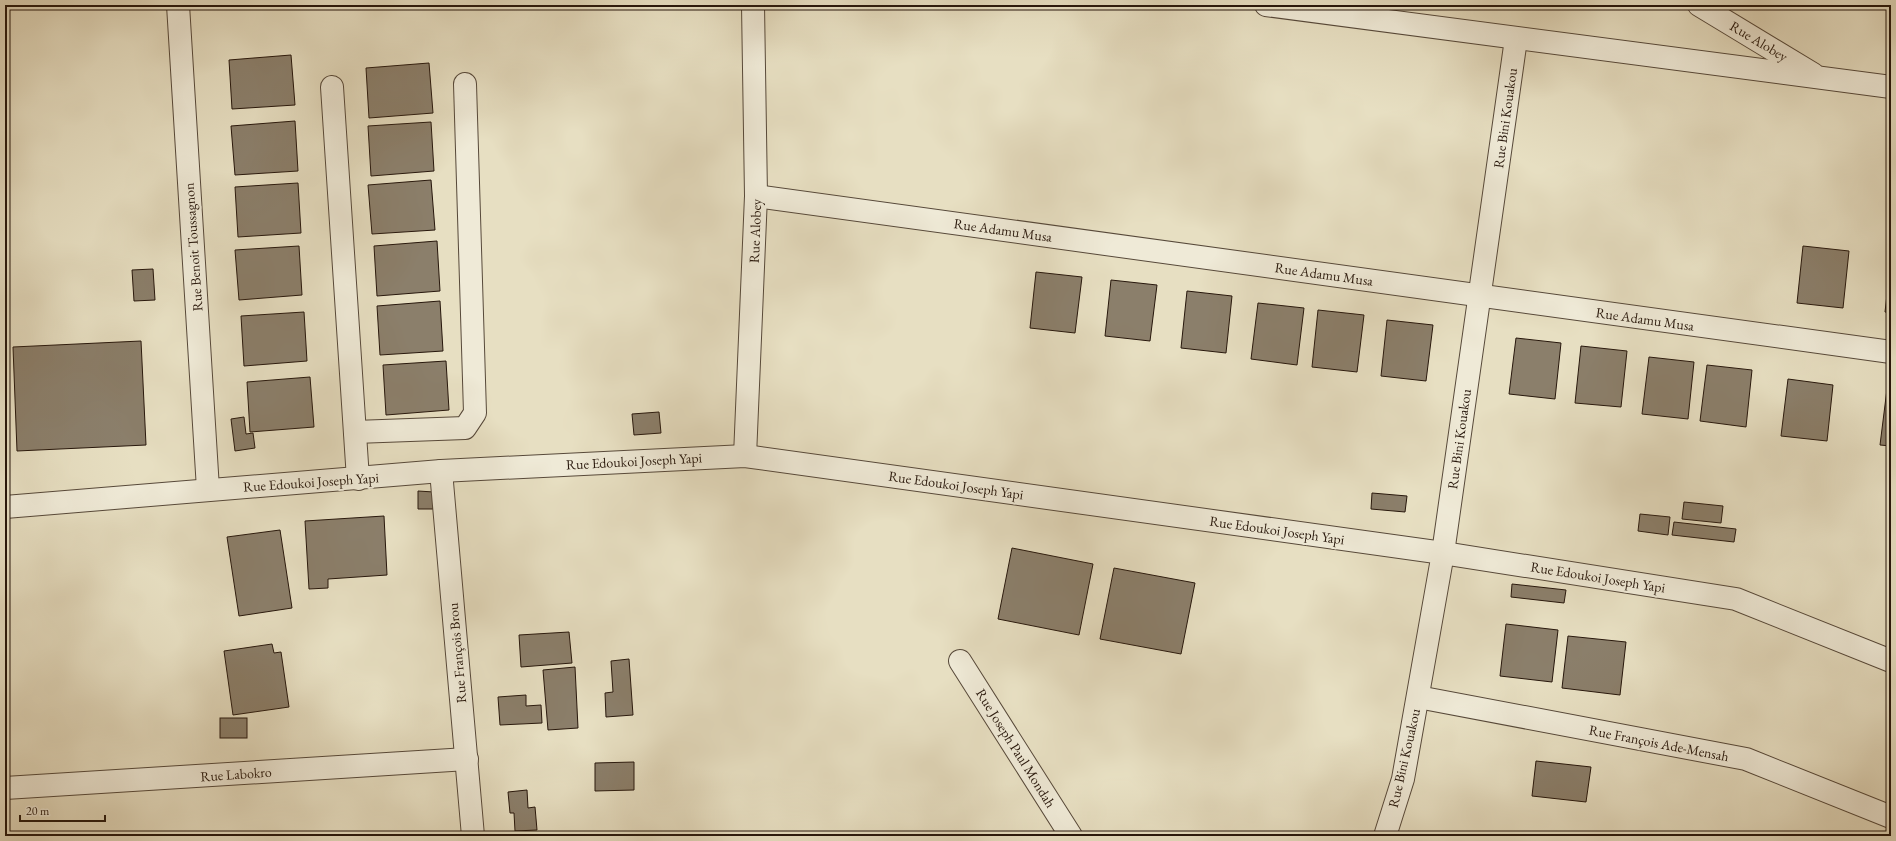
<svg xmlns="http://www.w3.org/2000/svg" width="1896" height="841" font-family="'EB Garamond',serif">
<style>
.building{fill:#8b7f6b;stroke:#27170c}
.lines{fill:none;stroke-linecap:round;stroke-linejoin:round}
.minor-casing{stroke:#57493a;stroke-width:24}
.minor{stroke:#efead7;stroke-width:22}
.labels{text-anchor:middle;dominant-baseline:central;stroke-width:4;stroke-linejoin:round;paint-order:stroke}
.street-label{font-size:14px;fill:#27170c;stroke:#efead7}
</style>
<rect width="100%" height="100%" fill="#e7dfc2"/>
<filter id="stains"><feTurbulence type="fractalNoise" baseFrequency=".005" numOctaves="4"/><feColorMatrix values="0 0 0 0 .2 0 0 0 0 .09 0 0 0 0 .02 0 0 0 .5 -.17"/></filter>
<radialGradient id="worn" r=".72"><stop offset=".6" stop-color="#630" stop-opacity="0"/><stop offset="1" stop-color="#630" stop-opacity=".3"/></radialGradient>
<g class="building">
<polygon points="291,55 295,105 232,109 229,60"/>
<polygon points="429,63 433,113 369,118 366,68"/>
<polygon points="295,121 298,171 235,175 231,126"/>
<polygon points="431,122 434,171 371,176 368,126"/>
<polygon points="431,180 435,230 372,234 368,185"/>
<polygon points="298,183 301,233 238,237 235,187"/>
<polygon points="437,241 440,291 377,296 374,246"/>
<polygon points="299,246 302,295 239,300 235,250"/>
<polygon points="1803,246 1849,251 1843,308 1797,303"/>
<polygon points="1891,260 1891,313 1885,312"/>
<polygon points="153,269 155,300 134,301 132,270"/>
<polygon points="1036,272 1082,277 1075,333 1030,328"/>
<polygon points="1111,280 1157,285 1150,341 1105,336"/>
<polygon points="1187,291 1232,296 1226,353 1181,348"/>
<polygon points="440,301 443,351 380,355 377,306"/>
<polygon points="1258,303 1304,308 1297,365 1251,359"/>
<polygon points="1318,310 1364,315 1357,372 1312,367"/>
<polygon points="304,312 307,361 244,366 241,316"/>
<polygon points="1387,320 1433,325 1426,381 1381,376"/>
<polygon points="1516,338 1561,343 1555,399 1509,394"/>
<polygon points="141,341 146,445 17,451 13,347"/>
<polygon points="1581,346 1627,351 1621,407 1575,403"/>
<polygon points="1649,357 1694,362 1688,419 1642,414"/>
<polygon points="446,361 449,410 386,415 383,365"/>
<polygon points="1707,365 1752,370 1746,427 1700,421"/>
<polygon points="310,377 314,427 250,432 247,382"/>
<polygon points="1788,379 1833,385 1827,441 1781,436"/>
<polygon points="1887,389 1891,389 1891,446 1880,445"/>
<polygon points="659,412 661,433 634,435 632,414"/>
<polygon points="244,417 246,434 253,433 255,448 235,451 231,419"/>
<polygon points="418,491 434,492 433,509 418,509"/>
<polygon points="1372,493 1407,496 1405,512 1371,509"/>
<polygon points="1684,502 1723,506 1721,523 1682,519"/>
<polygon points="1640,514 1670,517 1668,535 1638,531"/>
<polygon points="384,516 387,575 328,579 328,588 309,589 305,521"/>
<polygon points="1674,522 1736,529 1734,542 1672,535"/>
<polygon points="280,530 292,608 239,616 227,537"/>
<polygon points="1012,548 1093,564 1079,635 998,619"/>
<polygon points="1114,568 1195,583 1181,654 1100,639"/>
<polygon points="1512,584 1566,590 1564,603 1511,597"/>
<polygon points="1506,624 1558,630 1552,682 1500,676"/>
<polygon points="569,632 572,663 521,667 519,635"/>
<polygon points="1568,636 1626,642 1620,695 1562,688"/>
<polygon points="272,644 274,653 281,652 289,707 233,715 224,651"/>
<polygon points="629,659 633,715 606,717 605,693 613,692 611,661"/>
<polygon points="575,667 578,728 548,730 543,670"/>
<polygon points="526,695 526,706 541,705 542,723 500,725 498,697"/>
<rect x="220" y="718" width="27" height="20"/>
<polygon points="1536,761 1591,767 1586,802 1532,796"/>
<polygon points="634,762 634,790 595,791 595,763"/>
<polygon points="527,790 528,808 535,807 537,830 515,831 514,813 510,813 508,792"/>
</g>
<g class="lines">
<defs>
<g id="minor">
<polyline points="178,5 208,489"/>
<polyline points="1266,5 1891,87"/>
<polyline points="1699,5 1813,74"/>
<polyline points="332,87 358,479"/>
<polyline points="756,196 1891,352"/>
<polyline points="355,432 465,428 475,413 465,84"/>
<polyline points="745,456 756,196 753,5"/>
<polyline points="441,471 473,836"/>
<polyline points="5,507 441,471 745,456 1443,553 1736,599 1891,661"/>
<polyline points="960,661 1071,836"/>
<polyline points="1418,697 1746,759 1891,817"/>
<polyline points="5,788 467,759"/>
<polyline points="1385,836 1403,779 1443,553 1516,39"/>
</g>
</defs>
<use href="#minor" class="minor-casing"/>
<use href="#minor" class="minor"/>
</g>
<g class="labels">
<g class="street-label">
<text transform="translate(1759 41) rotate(31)">Rue Alobey</text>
<text transform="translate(1505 118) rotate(-82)">Rue Bini Kouakou</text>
<text transform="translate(1003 230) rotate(8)">Rue Adamu Musa</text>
<text transform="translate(755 231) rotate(-88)">Rue Alobey</text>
<text transform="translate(193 247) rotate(-94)">Rue Benoit Toussagnon</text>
<text transform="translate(1324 274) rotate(8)">Rue Adamu Musa</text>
<text transform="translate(1645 319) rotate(8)">Rue Adamu Musa</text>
<text transform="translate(1459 439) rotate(-82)">Rue Bini Kouakou</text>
<text transform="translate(634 461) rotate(-3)">Rue Edoukoi Joseph Yapi</text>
<text transform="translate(311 482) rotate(-4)">Rue Edoukoi Joseph Yapi</text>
<text transform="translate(956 485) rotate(8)">Rue Edoukoi Joseph Yapi</text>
<text transform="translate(1277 530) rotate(8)">Rue Edoukoi Joseph Yapi</text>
<text transform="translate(1598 577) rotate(9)">Rue Edoukoi Joseph Yapi</text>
<text transform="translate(457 653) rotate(-95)">Rue François Brou</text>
<text transform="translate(1659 743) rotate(11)">Rue François Ade-Mensah</text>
<text transform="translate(1016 748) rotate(58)">Rue Joseph Paul Mondah</text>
<text transform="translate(1404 758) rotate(-77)">Rue Bini Kouakou</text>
<text transform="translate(236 774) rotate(-4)">Rue Labokro</text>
</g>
</g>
<rect width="1896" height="841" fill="none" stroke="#e7dfc2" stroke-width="20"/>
<rect x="6" y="6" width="1884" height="829" fill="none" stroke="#27170c" stroke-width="2"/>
<rect x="10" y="10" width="1876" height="821" fill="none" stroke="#27170c"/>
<path d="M20 815v6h85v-6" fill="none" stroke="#27170c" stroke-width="2"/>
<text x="26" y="815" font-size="12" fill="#27170c" stroke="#efead7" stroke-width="3" paint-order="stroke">20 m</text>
<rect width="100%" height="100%" filter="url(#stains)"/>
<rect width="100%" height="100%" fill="url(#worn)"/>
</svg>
